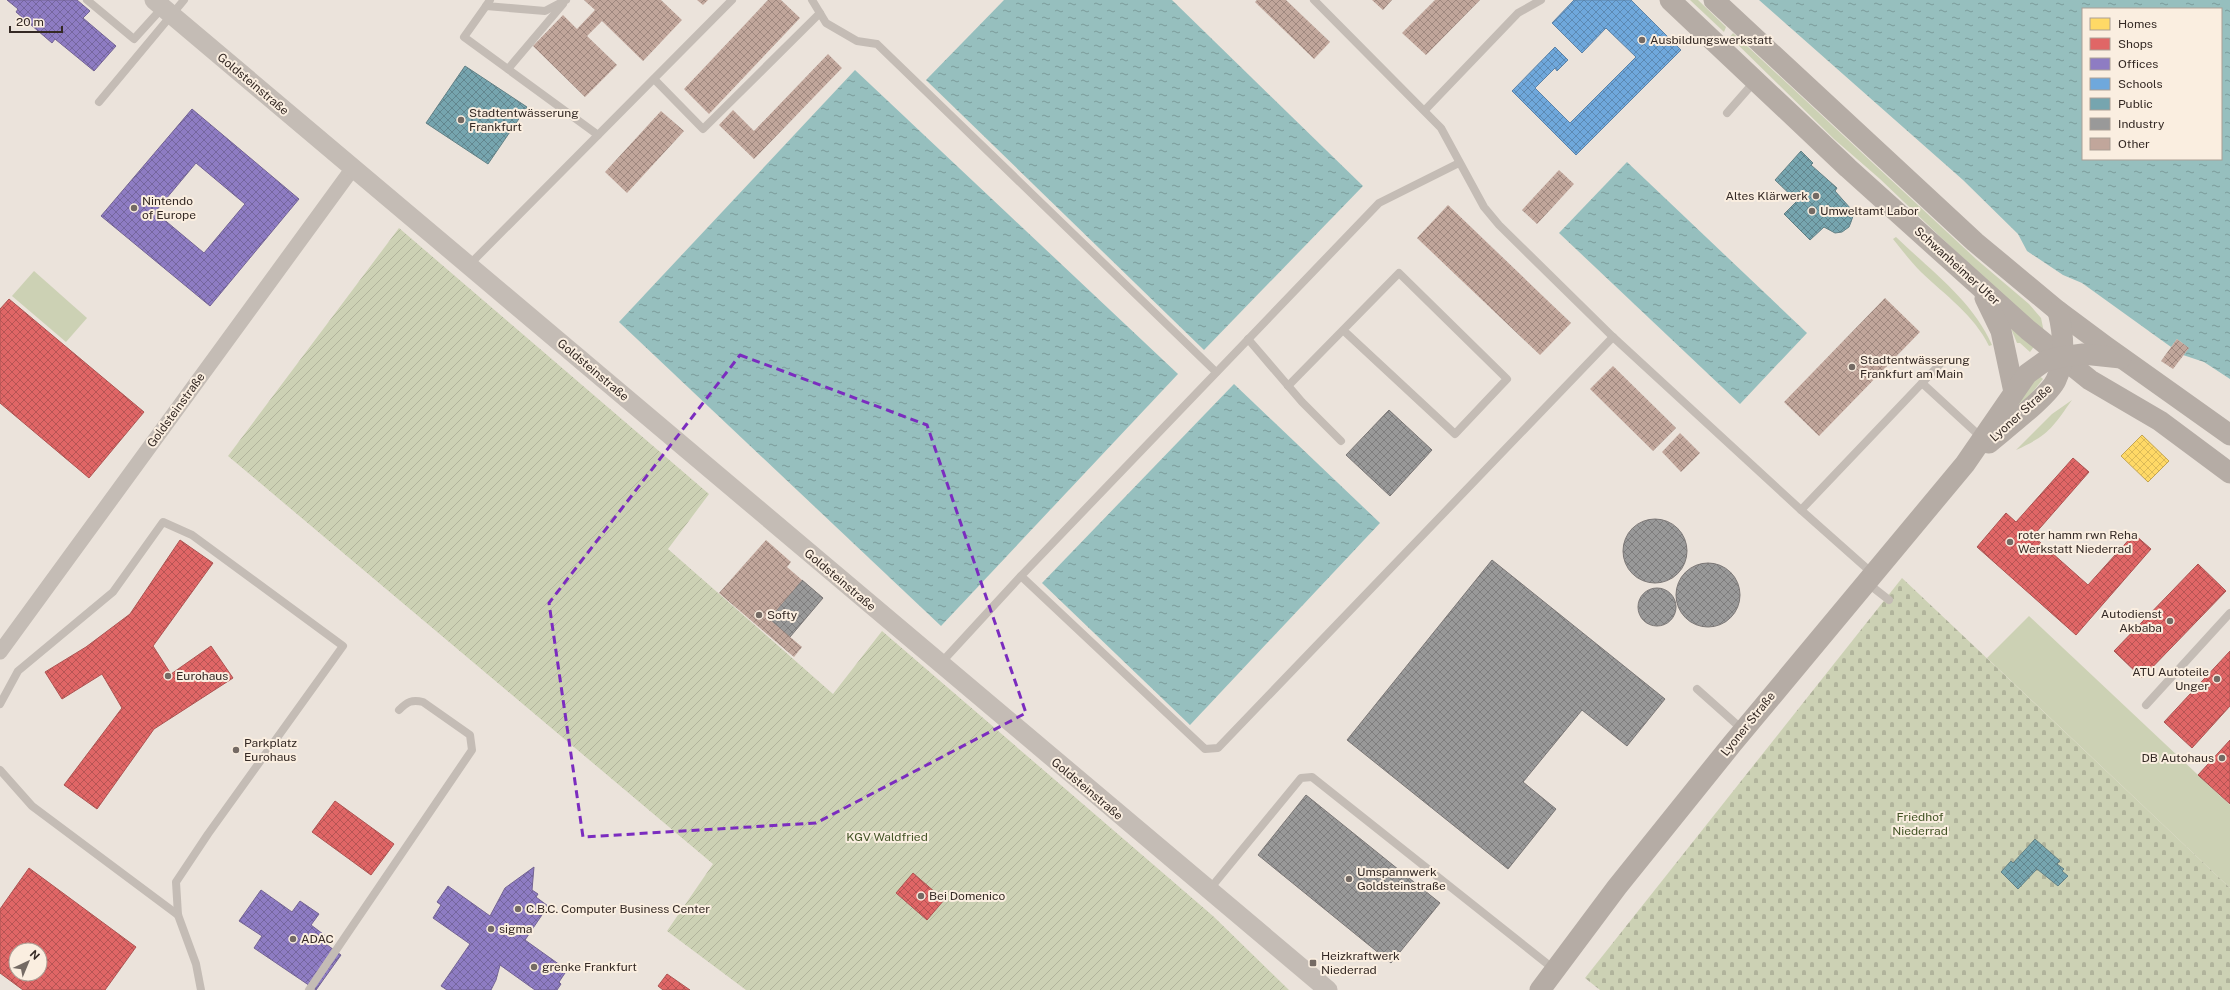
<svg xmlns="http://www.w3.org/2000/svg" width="2230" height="990" font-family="'Public Sans',sans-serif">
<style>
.grass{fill:#ccd1b4}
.cemetery{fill:url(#cemetery-stones)}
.garden{fill:url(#garden-furrows)}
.water{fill:url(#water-ripples);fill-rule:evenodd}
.homes{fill:url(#homes-cross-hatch);stroke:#c2a452}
.shops{fill:url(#shops-cross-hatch);stroke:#ac5452;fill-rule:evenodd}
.offices{fill:url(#offices-cross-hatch);stroke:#736393;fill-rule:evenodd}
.schools{fill:url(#schools-cross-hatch);stroke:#5d82a5}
.public{fill:url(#public-cross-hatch);stroke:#628085}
.industry{fill:url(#industry-cross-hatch);stroke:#7b7776}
.building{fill:url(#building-cross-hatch)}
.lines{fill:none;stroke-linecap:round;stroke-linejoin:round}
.service{stroke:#c4bcb5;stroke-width:8}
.minor{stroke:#c4bcb5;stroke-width:15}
.tertiary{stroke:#c4bcb5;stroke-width:19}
.secondary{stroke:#b5aca5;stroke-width:21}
.marked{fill:none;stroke:#7b2cbf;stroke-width:3;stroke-dasharray:8 5;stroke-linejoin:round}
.poi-dot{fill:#746a64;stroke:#faeee0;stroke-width:1.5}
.labels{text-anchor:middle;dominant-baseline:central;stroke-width:4;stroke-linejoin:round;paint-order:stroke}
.poi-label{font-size:12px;fill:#342924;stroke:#faeee0;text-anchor:start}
.street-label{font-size:12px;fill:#342924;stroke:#faeee0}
.park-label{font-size:12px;fill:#435426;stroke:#faeee0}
</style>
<defs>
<pattern id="cemetery-stones" width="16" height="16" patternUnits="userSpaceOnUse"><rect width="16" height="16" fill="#ccd1b4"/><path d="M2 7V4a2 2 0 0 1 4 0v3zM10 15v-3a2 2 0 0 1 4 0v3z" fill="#b0b39b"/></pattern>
<pattern id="garden-furrows" width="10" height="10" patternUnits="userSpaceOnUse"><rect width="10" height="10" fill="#ccd1b4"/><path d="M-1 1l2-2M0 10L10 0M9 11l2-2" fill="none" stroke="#b0b39b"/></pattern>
<pattern id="water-ripples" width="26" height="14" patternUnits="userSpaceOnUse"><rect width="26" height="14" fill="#96bfbe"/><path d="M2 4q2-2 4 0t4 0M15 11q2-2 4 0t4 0" fill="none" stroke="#7b9b9a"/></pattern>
<pattern id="homes-cross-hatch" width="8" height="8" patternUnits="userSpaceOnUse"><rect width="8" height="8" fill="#ffd966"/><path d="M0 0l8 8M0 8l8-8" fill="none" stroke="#dbba58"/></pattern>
<pattern id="shops-cross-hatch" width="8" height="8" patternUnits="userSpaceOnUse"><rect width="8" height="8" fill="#e06666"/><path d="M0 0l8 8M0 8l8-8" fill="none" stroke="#b65454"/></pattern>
<pattern id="offices-cross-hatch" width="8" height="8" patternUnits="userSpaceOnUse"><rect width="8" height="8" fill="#8e7cc3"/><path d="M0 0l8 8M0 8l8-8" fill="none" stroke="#75669e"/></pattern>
<pattern id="schools-cross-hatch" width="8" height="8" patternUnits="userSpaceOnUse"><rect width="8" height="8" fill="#6fa8dc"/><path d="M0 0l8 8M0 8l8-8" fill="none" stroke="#5c89b2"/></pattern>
<pattern id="public-cross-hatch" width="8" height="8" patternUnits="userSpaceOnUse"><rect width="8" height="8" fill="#76a5af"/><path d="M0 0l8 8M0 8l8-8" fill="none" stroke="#62868e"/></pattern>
<pattern id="industry-cross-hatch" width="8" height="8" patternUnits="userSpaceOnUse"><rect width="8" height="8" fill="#999"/><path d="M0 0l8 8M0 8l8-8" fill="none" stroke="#7e7d7d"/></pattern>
<pattern id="building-cross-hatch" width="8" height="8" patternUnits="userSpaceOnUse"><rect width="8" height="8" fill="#c1a69b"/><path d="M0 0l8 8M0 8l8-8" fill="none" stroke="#9e877e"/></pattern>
</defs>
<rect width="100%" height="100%" fill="#ebe3db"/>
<g class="grass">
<polygon points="1690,0 1698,0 1726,27 1724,32"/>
<polygon points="1733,33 1976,259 2029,304 2041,318 2045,337 1880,179 1834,139 1730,37"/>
<path d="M1896,237C1930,270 1973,301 1992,345L1989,346C1974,315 1945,295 1921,272C1911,262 1902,250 1893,239Z"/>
<polygon points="34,271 87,318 66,342 12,296"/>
<polygon points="2005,314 2035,345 2030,352 2020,343 2017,343"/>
<polygon points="2037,374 2043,379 2027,399 2003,422"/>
<path d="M2072,400C2052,428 2049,435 2016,450L2052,414Z"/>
<polygon points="2029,616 2230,805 2230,888 1987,658"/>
</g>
<polygon class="cemetery" points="1902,578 2230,888 2230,990 1600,990 1585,978"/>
<polygon class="garden" points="399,228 709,494 668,549 833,694 882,631 1213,916 1289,990 746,990 667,931 713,864 228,456"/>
<g class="water">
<polygon points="1004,0 1172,0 1363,186 1204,350 926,80"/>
<path d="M1759,0H2230V379L2204,362L2183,355L2189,348L2177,339L2171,347L2082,283L2063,275L2027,251L2018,234L1963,180ZM2083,9H2221V159H2083Z"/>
<polygon points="855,70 1178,374 941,626 619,322"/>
<polygon points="1627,162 1807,333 1740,404 1559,233"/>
<polygon points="1234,384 1380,523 1190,725 1042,583"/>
</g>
<polygon class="homes" points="2142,435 2169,461 2148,482 2121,456"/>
<g class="shops">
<polygon points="9,299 144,412 89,478 0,403 0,309"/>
<polygon points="2073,458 2089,472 2033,536 2088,585 2134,534 2151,549 2076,635 1977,547 2006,513 2016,522"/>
<polygon points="180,540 213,563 153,646 171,674 211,646 233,678 154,729 97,809 64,785 122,708 102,674 62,699 45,672 86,647 130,614"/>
<polygon points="2198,564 2226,591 2142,678 2114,651"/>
<polygon points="2230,651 2230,706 2192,748 2164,722"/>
<polygon points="2230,740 2230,804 2198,775"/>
<polygon points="335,801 394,844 371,875 312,832"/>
<path d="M29,868L136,947L105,990H23L0,973V909ZM16,950H40V974H16Z"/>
<polygon points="913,873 944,900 927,920 896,893"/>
<polygon points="667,974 690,990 663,990 658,986"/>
</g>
<g class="offices">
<polygon points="7,0 77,0 90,11 83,18 116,46 94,71 55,39 52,43 16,12 18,9"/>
<path d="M192,109L299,199L210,306L101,216ZM196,163L245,204L204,253L155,212Z"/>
<polygon points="534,867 532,890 538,894 536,897 548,906 525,940 567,970 559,982 561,984 557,990 535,990 500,965 496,980 491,990 447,990 441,986 470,944 433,918 441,905 437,902 448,886 490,916 505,888"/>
<polygon points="261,890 292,912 300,901 319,914 311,925 327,937 323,942 341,955 316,990 254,948 262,936 239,921"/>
</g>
<polygon class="schools" points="1574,0 1631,0 1681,50 1576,155 1512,91 1555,47 1568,60 1557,71 1555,68 1535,88 1570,123 1636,57 1606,28 1582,53 1552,23"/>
<g class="public">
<polygon points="465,66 527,107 488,164 426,123"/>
<polygon points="1801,151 1813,163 1811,165 1837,188 1835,191 1851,209 1853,216 1851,222 1849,227 1842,232 1835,233 1824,227 1810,240 1784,214 1797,201 1775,180"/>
<polygon points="2035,839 2060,861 2057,864 2064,869 2062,871 2068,876 2058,886 2037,869 2018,889 2001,872 2011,861 2013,863"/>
</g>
<g class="industry">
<polygon points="1389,410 1432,450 1390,496 1346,455"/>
<circle cx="1655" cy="551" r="32"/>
<polygon points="1492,560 1665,699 1627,746 1582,710 1523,782 1556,809 1508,869 1347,740"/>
<circle cx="1708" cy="595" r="32"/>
<polygon points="802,580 823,598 790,637 769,619"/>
<circle cx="1657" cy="607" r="19"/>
<polygon points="1306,795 1440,903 1391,963 1258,855"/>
</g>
<g class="building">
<polygon points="584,0 661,0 682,20 643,61 602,21 587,36 617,65 585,97 533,46 563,15 577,29 595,10"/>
<polygon points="697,0 708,0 703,5"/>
<polygon points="768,0 781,0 800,18 709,114 684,89"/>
<polygon points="1257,0 1286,0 1330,42 1314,59 1255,2"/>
<polygon points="1372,0 1392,0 1383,10"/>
<polygon points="1435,0 1480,0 1426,55 1402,33"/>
<polygon points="828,54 842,68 754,159 719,125 733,110 754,131"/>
<polygon points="661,111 684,131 627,193 605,172"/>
<polygon points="1559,170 1574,184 1537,224 1522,210"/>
<polygon points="1448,205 1571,323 1540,355 1417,238"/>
<polygon points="1885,298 1920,332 1819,436 1784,402"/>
<polygon points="2177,339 2189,348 2173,369 2161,361"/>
<polygon points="1613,366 1676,428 1653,451 1590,389"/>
<polygon points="1680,433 1700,453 1681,472 1662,452"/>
<polygon points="766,540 791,562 787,567 802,580 769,619 802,647 794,657 719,593"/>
</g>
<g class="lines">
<g class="service">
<polyline points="87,0 134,39 163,7"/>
<polyline points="490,0 486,6 545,11 566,0"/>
<polyline points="812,0 826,23 857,41 877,44 1216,372"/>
<polyline points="1314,0 1441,128 1484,207 1499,225 1613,337 1801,510 1943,361"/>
<polyline points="486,6 464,37 598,135"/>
<polyline points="508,69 563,4"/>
<polyline points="654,79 703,129 820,13"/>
<polyline points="99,102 184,0"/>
<polyline points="1425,110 1518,13 1541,0"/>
<polyline points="1727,113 1755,81"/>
<polyline points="1459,163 1379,203 1021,576 1205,749 1218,748 1613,337"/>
<polyline points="469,265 732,0"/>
<polyline points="1248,339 1302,402 1341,441"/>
<polyline points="1922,383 1982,438"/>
<polyline points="1288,386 1399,273 1507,379 1455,434 1343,330"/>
<polyline points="1801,510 1872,573"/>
<polyline points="1866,582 1889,600"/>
<polyline points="940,664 1021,576"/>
<polyline points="1697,689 1743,730"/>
<polyline points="0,704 18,671 113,592 163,522 192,535 343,646 208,834 176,882 178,915 196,964 201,990"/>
<polyline points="2146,705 2230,613"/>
<polyline points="0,770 32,806 178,915"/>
<polyline points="1209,890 1301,778 1312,777 1555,970"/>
<path d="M309,990L472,750L470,735L423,702C412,699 407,702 399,710"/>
</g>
<polyline class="minor" points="0,652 353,168"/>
<polyline class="tertiary" points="154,0 1328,990"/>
<g class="secondary">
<polyline points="1670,0 1848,168 2028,330 2090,380 2160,421 2230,473"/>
<polyline points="1714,0 1975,242 2058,311 2105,346 2230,435"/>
<polyline points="1985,298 2001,331 2014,392"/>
<path d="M1989,443C2004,430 2049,396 2056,380C2066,360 2063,332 2058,311"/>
<polyline points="1540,990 1617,887 1732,744 1965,464 2027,374 2045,361 2061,357 2083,354 2121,358"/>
</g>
</g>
<path class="marked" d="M740,355L927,425L1026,713L816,823L583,837L549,603Z"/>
<g class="poi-dot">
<circle cx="1642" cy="40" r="4"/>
<circle cx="461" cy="120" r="4"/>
<circle cx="1816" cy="196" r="4"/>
<circle cx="134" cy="208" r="4"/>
<circle cx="1812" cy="211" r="4"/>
<circle cx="1852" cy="367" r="4"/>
<circle cx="2010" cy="542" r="4"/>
<circle cx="759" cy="615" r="4"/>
<circle cx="2170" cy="621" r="4"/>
<circle cx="168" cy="676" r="4"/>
<circle cx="2217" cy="679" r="4"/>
<circle cx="236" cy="750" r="4"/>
<circle cx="2222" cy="758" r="4"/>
<circle cx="1349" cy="879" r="4"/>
<circle cx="921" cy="896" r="4"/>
<circle cx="518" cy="909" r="4"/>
<circle cx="491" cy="929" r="4"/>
<circle cx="293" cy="939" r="4"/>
<rect x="1309" y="959" width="8" height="8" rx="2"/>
<circle cx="534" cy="967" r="4"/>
</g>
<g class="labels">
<g class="poi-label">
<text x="1650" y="40">Ausbildungswerkstatt</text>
<text x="469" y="113">Stadtentwässerung<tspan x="469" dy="14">Frankfurt</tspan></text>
<text x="1808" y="196" text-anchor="end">Altes Klärwerk</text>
<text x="142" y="201">Nintendo<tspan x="142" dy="14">of Europe</tspan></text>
<text x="1820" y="211">Umweltamt Labor</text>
<text x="1860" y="360">Stadtentwässerung<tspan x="1860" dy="14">Frankfurt am Main</tspan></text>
<text x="2018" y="535">roter hamm rwn Reha<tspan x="2018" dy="14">Werkstatt Niederrad</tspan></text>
<text x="2162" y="614" text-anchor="end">Autodienst<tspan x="2162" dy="14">Akbaba</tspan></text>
<text x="767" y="615">Softy</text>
<text x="2209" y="672" text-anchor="end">ATU Autoteile<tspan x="2209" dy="14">Unger</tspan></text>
<text x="176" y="676">Eurohaus</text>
<text x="244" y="743">Parkplatz<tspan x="244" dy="14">Eurohaus</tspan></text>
<text x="2214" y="758" text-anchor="end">DB Autohaus</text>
<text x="1357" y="872">Umspannwerk<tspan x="1357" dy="14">Goldsteinstraße</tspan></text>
<text x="929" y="896">Bei Domenico</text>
<text x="526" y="909">C.B.C. Computer Business Center</text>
<text x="499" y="929">sigma</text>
<text x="301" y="939">ADAC</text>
<text x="1321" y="956">Heizkraftwerk<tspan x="1321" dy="14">Niederrad</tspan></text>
<text x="542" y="967">grenke Frankfurt</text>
</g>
<g class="street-label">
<text transform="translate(253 84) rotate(40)">Goldsteinstraße</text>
<text transform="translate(1957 266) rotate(42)">Schwanheimer Ufer</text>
<text transform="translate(593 370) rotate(40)">Goldsteinstraße</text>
<text transform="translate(176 410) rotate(-54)">Goldsteinstraße</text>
<text transform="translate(2021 413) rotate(-42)">Lyoner Straße</text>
<text transform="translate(840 580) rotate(40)">Goldsteinstraße</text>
<text transform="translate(1748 724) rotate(-51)">Lyoner Straße</text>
<text transform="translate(1087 789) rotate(40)">Goldsteinstraße</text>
</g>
<g class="park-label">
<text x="1920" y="817">Friedhof<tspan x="1920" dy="14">Niederrad</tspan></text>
<text x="887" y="837">KGV Waldfried</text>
</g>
</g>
<rect x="2082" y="8" width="140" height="152" fill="#faeee0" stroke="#ab9f95"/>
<rect x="2090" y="18" width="20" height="12" fill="#ffd966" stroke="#ab9f95"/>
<text x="2118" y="28" font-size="12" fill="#342924">Homes</text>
<rect x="2090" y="38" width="20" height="12" fill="#e06666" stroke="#ab9f95"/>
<text x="2118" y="48" font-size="12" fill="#342924">Shops</text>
<rect x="2090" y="58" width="20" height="12" fill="#8e7cc3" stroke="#ab9f95"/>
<text x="2118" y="68" font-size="12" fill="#342924">Offices</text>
<rect x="2090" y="78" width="20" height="12" fill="#6fa8dc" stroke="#ab9f95"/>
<text x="2118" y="88" font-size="12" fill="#342924">Schools</text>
<rect x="2090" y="98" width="20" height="12" fill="#76a5af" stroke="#ab9f95"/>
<text x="2118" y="108" font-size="12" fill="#342924">Public</text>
<rect x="2090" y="118" width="20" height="12" fill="#999999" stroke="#ab9f95"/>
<text x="2118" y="128" font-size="12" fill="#342924">Industry</text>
<rect x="2090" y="138" width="20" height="12" fill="#c1a69b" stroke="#ab9f95"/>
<text x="2118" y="148" font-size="12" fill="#342924">Other</text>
<g transform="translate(28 962) rotate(44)"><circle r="19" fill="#faeee0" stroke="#ab9f95"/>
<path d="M0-3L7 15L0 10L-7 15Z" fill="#746a64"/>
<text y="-6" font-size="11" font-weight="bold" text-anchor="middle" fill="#342924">N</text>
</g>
<path d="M10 26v6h52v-6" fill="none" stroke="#342924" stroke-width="2"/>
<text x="16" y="26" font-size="12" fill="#342924" stroke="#faeee0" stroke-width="3" paint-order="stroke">20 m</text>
</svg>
